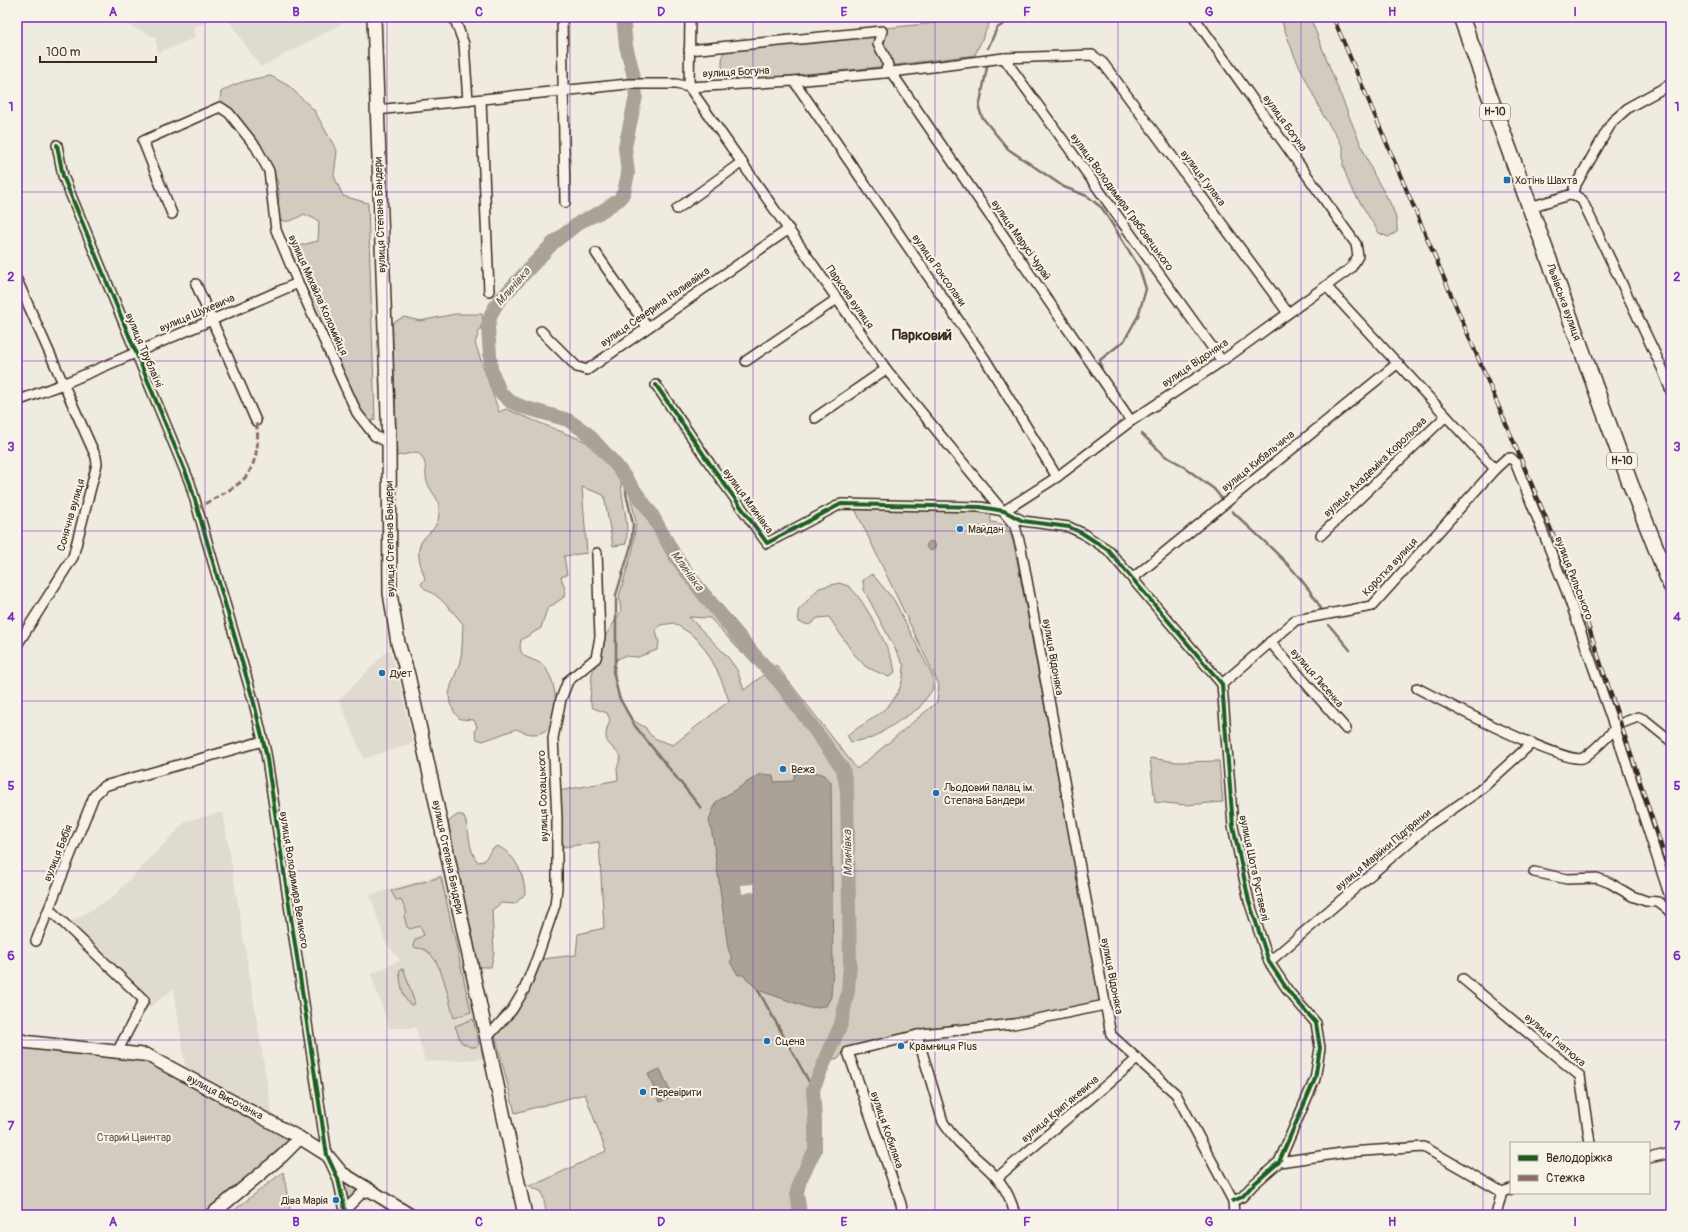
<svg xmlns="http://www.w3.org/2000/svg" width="1688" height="1232" font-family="Pangolin,sans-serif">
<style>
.built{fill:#e0dbd0}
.green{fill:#d1cbc0;stroke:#867a6f;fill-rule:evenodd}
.water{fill:#aaa296;stroke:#7e7266}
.pier{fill:#efebe0}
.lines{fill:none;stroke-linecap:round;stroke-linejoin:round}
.stream{stroke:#7e7266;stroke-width:2.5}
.river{stroke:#aaa296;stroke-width:14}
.minor-casing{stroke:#3b2a1e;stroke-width:12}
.tertiary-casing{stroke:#3b2a1e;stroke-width:15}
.secondary-casing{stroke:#3b2a1e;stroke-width:16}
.primary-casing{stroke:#3b2a1e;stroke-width:18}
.minor{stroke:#f7f3e8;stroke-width:9}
.tertiary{stroke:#f7f3e8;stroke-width:12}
.secondary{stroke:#f7f3e8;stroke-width:13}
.primary{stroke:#f7f3e8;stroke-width:15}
.rail-casing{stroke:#3b2a1e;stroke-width:4}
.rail{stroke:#f7f3e8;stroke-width:2.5;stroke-dasharray:8;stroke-linecap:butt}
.quiet{stroke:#8d6e63;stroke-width:3;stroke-dasharray:6 3;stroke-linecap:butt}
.cycleway-casing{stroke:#f7f3e8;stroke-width:6}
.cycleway{stroke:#1b5e20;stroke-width:4}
.grid{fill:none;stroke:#7b2cbf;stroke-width:1;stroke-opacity:0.55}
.poi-dot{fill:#1f6fb2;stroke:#f7f3e8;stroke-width:1.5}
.labels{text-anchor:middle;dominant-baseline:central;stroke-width:4;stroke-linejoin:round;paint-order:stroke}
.shield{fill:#f7f3e8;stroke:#73665b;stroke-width:1}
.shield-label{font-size:10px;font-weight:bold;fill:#3b2a1e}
.street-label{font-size:11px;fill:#3b2a1e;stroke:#f7f3e8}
.poi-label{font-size:11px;fill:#3b2a1e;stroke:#f7f3e8;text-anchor:start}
.park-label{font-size:11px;fill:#605246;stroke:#f7f3e8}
.water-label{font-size:12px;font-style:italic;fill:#625448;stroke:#f7f3e8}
.district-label{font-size:15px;font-weight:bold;fill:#3b2a1e;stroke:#f7f3e8}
.neatline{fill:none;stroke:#7b2cbf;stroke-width:1.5}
.grid-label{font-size:13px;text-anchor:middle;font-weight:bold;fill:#7b2cbf}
</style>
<rect width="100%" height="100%" fill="#efebe0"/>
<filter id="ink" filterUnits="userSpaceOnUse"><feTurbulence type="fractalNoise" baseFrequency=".025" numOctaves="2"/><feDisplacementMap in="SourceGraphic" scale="8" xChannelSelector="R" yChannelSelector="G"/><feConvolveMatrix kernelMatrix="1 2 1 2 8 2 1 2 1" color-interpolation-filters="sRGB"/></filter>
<g filter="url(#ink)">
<g class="built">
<polygon points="120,17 220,17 194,27 194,38 158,53 155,37 130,26"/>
<polygon points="226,17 354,17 261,67"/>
<polygon points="389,649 399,679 413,743 364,759 339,700"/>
<polygon points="223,812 272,1114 185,1066 174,988 148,1009 63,926 112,898 186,821"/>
<polygon points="442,874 484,1059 425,1062 416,1028 389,1028 371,974 400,960 385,942 370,895"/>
</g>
<g class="green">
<path d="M992,17L975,55L879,67L726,82C721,70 721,61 724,50L882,31L886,28Z"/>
<path d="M1280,17H1310C1330,67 1349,119 1371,168C1380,190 1399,208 1397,232L1388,237L1379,233L1350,186L1343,166V147L1323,115L1294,55Z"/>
<path d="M271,76L289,86L314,110L337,151L334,176L343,196L368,203L375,420L365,422L288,253L294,247L318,241L319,221L304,214C293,221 286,224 275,218L279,197L278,182L259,149L220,100L221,92C236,82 252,79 271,76Z"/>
<path d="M455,314H482L483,321L475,343L499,412L506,409L589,443L621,480C621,502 630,522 626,544L613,546L604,495L582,487L587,553L564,556L567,575L561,577L565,589L564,597L547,609L541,628L521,640C516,661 534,656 545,667C547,670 549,675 551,678C558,695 560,735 533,734C527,734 521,731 516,729L483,741L477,739L475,732L477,726L474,720L460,719C439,697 454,684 460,661C463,650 462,636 463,624C455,614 448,606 438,597C432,592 425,591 421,584L425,579C423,571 417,558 419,549C422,531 441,534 439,507C439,498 430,491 427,482C424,470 429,462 417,452L397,456L392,323L404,317L420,321Z"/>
<path d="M629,490L649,517L667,553L679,554L758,649L749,656L742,653L710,618L689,617L727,656L737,670L744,690L776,665L857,769L937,702L939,685L855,509L990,511L991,522C1008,524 1009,528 1014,545L1101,1003L1011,1021L913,1031L845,1050L839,1058L830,1060L809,1099L811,1149L794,1188L796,1215H547L542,1192L528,1185L543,1181L606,1151L585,1094L515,1113L495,1035C518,1011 531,991 542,959L576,955L578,934L604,928L599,842L563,847L559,791L618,780L617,769L621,756C606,741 602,741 610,720L607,713L593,708L590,701L592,673L598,660L603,640L621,611L619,596L633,549L636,522ZM674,623C681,628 691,633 697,639C712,656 722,680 729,701L673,745C662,741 650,739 646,728C642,725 636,723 633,719C619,703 612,679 616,660L624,656L638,657L657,650L659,643L656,630L660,625Z"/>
<path d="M872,574L894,600L933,677V689L919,708L873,738L851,742L847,735C875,716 903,705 904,666L864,590L863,580Z"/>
<path d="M839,583C842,584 845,585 848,586C863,596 893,654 895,672L889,677L866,667L853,653L829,617L818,618L809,625L799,622L798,611L819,588Z"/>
<polygon points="1150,758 1177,762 1219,761 1223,802 1186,805 1155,802"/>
<path d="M457,815H463C471,829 467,850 478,862L484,861L491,850L497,846C515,853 525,876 525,894L515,904L501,903L492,910L494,953L491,967H479L448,822Z"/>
<path d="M441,877L471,1012L454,1018C448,999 441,946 416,948L413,946L415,940L424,935L420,926L410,929L407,927L404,916L407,913L401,900L397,901L391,891Z"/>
<path d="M401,969L404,970L415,1004L411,1005C402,1000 401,982 399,972Z"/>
<polygon points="473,1019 479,1044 476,1047 470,1047 461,1042 455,1026"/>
<polygon points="27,1042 147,1055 300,1138 204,1215 17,1215 17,1165 21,1163 17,1149 17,1049"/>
<polygon points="283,1172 291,1215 228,1215"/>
<polygon points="342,1180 356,1188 357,1192 350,1198 347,1198"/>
</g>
<g class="water">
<circle cx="931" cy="546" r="4.5"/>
<polygon points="812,771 825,775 831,782 833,968 831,997 826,1006 809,1008 758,990 743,975 738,975 730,962 732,959 728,948 713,838 709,820 716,802 760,774 773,775 774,782 793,781 795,774"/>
<polygon points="660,1069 672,1096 660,1102 648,1074"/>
</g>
<polygon class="pier" points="754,884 755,891 742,894 741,885"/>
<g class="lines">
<g class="stream">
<polyline points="988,48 997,28 1016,17"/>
<polyline points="988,62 979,108 982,117 1008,149 1064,187 1087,196 1102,208 1139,267 1146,289 1138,316 1124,341 1100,360 1102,372"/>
<polyline points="1142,434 1165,456 1180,464 1214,489 1223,500"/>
<polyline points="626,478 626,493 633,524 631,546 616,595 616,659 613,671 619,697 635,726 701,808"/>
<path d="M1232,511C1264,542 1302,572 1323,612"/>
<polyline points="1329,625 1350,650"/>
<polyline points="758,990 813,1089"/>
</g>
<polyline class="river" points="623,17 626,46 633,73 636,96 625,147 628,174 624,192 620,199 599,213 580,222 553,243 498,302 491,314 488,327 491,369 500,392 511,402 523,407 568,420 587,433 617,466 651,513 675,556 700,590 739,638 781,684 830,751 843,769 847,791 850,964 848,991 841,1024 813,1089 815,1120 815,1150 800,1180 797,1192 800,1215"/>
<defs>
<g id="minor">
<polyline points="454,17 464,44 468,101"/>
<polyline points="562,17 565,203"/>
<polyline points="689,50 882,31 878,44 886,59 888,66 884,73"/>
<polyline points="1004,58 1222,361"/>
<polyline points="891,72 1131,421"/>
<polyline points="794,81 985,359 1057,477"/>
<polyline points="689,87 886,369 1015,526 1021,548 1111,1035 1176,1094 1233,1201 1234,1215"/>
<polyline points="689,87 690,17"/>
<polyline points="481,100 489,291"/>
<polyline points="376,110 628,84 676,84 689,87 794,81 884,73 1004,58 1092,55 1103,63 1288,313"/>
<polyline points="57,145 63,176 190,483 254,703 266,753 327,1155 338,1179 346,1215"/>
<polyline points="1573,194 1574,188 1612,122 1629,107 1671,84"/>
<polyline points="1530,207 1573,194 1582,200 1662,368 1671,391"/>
<polyline points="677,209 742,162"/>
<polyline points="172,214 143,141 220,107 229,113 256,147 269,171 276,230 298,283 357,413 375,436 389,443"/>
<polyline points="596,253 647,327"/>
<polyline points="17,280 96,457 97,464 73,557 17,645"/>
<polyline points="196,284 256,421"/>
<polyline points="1326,286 1495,469"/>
<polyline points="541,331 577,367 587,370 789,229"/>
<polyline points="746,361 837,299"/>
<polyline points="656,385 710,464 767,543 841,504 980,507 1004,511 1023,521 1069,527 1082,533 1108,550 1222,684 1233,826 1249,901 1269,962 1289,992 1316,1023 1320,1048 1315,1079 1279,1162 1254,1184 1242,1197 1233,1201"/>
<polyline points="17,401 63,384 298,283"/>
<polyline points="815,418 886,369"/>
<polyline points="1004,511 1057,477 1131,421 1222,361 1351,268 1358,256 1356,244 1194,17"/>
<polyline points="1321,535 1446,416"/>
<polyline points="1133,578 1398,363"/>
<polyline points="1270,642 1346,729"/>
<polyline points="1222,684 1296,620 1372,606 1495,469 1506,459 1511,458 1515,462 1566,590 1614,726 1671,900"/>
<path d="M1417,688C1440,700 1565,765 1583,758C1592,753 1607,737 1615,729"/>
<polyline points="1614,726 1638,717 1645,720 1671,741"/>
<polyline points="1534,872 1567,879 1597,878 1610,883 1632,896 1646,901 1658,902 1671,912"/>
<polyline points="49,909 144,1000 117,1052"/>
<polyline points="36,941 94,796 104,786 263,741"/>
<polyline points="1269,962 1429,825 1479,791 1532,743"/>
<polyline points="1463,979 1580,1076 1590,1143"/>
<polyline points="486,1033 492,1032 512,1010 524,990 537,958 555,905 557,888 557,818 553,738 561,699 568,681 596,658 600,637 597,553"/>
<path d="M917,1035L943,1122C966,1160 1004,1166 1015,1215"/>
<polyline points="1649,1158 1671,1153"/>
<polyline points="1279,1162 1349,1152 1424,1147 1502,1192 1511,1189"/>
<polyline points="998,1177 1137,1059"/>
<polyline points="346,1209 362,1193 373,1191"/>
<polyline points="903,1215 901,1204 848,1052 922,1034 1014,1024 1105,1005"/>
<polyline points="1496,1215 1502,1192"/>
</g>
<g id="tertiary">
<polyline points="17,1039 27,1042 147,1055 300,1138 327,1155 342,1173 410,1215"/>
<polyline points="211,1215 282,1156 300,1138"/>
</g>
<polyline id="secondary" points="374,17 389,443 390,593 398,643 408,675 433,788 525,1215"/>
<polyline id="primary" points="1461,17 1630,483 1671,586"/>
</defs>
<use href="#minor" class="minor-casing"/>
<use href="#tertiary" class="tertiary-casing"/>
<use href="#secondary" class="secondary-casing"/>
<use href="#primary" class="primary-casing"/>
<use href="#minor" class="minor"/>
<use href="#tertiary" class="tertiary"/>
<use href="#secondary" class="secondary"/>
<use href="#primary" class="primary"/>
<defs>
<polyline id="rail" points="1333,17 1552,532 1584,613 1671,875"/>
</defs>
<use href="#rail" class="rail-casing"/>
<use href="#rail" class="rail"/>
<path class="quiet" d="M197,508C211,500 226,493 238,484C257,471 260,441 256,421"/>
<defs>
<g id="cycleway">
<polyline points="57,145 63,176 190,483 254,703 266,753 327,1155 338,1179 346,1215"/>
<polyline points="656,385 710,464 767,543 841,504 980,507 1004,511 1023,521 1069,527 1082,533 1108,550 1222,684 1233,826 1249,901 1269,962 1289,992 1316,1023 1320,1048 1315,1079 1279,1162 1254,1184 1242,1197 1233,1201"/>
</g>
</defs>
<use href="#cycleway" class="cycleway-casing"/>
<use href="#cycleway" class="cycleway"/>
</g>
</g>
<path class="grid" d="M205,17V1215M387,17V1215M570,17V1215M753,17V1215M935,17V1215M1118,17V1215M1301,17V1215M1483,17V1215M17,192H1671M17,361H1671M17,531H1671M17,701H1671M17,871H1671M17,1040H1671"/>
<g class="poi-dot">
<rect x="1503" y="176" width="8" height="8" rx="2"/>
<circle cx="960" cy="529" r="4"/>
<circle cx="382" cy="673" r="4"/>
<circle cx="783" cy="769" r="4"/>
<circle cx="936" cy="793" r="4"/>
<circle cx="767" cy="1041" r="4"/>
<circle cx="901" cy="1046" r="4"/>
<circle cx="643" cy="1092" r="4"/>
<circle cx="336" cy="1200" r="4"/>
</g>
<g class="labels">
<g class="shield">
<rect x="1480" y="104" width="30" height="16" rx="3"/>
<rect x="1607" y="453" width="30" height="16" rx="3"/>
</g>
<g class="shield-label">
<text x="1495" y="112">Н-10</text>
<text x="1622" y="461">Н-10</text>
</g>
<g class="street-label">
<text transform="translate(736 72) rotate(-3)">вулиця Богуна</text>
<text transform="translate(1285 123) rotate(54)">вулиця Богуна</text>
<text transform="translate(1203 178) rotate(53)">вулиця Гулака</text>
<text transform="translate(1122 202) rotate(54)">вулиця Володимира Грабовецького</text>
<text transform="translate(380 215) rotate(-92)">вулиця Степана Бандери</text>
<text transform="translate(1021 240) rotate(55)">вулиця Марусі Чурай</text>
<text transform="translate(939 270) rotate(55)">вулиця Роксолани</text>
<text transform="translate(318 295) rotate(66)">вулиця Михайла Коломийця</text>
<text transform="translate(850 297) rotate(55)">Паркова вулиця</text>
<text transform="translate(1564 302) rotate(70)">Львівська вулиця</text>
<text transform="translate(655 307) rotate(-35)">вулиця Северина Наливайка</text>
<text transform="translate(197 313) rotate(-23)">вулиця Шухевича</text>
<text transform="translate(144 350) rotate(67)">вулиця Трублаїні</text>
<text transform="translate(1195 363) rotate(-34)">вулиця Відоняка</text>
<text transform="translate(1258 461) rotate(-39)">вулиця Кибальчича</text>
<text transform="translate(1375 467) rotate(-44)">вулиця Академіка Корольова</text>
<text transform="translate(748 501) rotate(54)">вулиця Млинівка</text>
<text transform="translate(71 515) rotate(-74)">Сонячна вулиця</text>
<text transform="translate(390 539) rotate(-91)">вулиця Степана Бандери</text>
<text transform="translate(1390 567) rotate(-47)">Коротка вулиця</text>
<text transform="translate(1574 578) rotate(69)">вулиця Рильського</text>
<text transform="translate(1053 657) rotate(80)">вулиця Відоняка</text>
<text transform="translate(1317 678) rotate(49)">вулиця Лисенка</text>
<text transform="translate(543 796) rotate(-92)">вулиця Сохацького</text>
<text transform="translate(1383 850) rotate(-40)">вулиця Марійки Підгірянки</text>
<text transform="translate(58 853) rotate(-68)">вулиця Бабія</text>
<text transform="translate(448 857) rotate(78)">вулиця Степана Бандери</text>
<text transform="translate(1254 868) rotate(78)">вулиця Шота Руставелі</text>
<text transform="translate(294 880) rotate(81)">вулиця Володимира Великого</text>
<text transform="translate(1112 976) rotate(79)">вулиця Відоняка</text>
<text transform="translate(1555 1040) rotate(40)">вулиця Гнатюка</text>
<text transform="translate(225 1097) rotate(28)">вулиця Височанка</text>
<text transform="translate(1060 1109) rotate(-40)">вулиця Крипʼякевича</text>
<text transform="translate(887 1130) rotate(71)">вулиця Кобиляка</text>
</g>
<g class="poi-label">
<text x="1515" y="180">Хотінь Шахта</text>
<text x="968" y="529">Майдан</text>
<text x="390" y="673">Дует</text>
<text x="791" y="769">Вежа</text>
<text x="944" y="787">Льодовий палац ім.<tspan x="944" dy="13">Степана Бандери</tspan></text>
<text x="775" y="1041">Сцена</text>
<text x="909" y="1046">Крамниця Plus</text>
<text x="651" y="1092">Перевірити</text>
<text x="328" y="1200" text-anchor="end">Діва Марія</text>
</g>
<g class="park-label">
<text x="134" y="1137">Старий Цвинтар</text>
</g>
<g class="water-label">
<text transform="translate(513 287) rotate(-49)">Млинівка</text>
<text transform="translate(687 571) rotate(54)">Млинівка</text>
<text transform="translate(848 853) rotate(-91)">Млинівка</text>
</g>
<g class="district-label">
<text x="922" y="335">Парковий</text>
</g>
</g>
<rect width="1688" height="1232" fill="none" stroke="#f7f3e8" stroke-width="44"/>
<rect x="1510" y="1142" width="140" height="52" fill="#f7f3e8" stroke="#aca397"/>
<rect x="1518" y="1155" width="20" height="6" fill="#1b5e20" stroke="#aca397"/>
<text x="1546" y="1162" font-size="12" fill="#3b2a1e">Велодоріжка</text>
<rect x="1518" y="1175" width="20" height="6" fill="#8d6e63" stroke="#aca397"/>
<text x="1546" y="1182" font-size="12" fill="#3b2a1e">Стежка</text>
<path d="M40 56v6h116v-6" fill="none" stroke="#3b2a1e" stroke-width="2"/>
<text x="46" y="56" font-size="12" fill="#3b2a1e" stroke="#f7f3e8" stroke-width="3" paint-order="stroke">100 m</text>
<rect x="22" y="22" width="1644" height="1188" class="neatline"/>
<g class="grid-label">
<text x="113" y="16">A</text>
<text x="296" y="16">B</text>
<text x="479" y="16">C</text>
<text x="661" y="16">D</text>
<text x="844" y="16">E</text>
<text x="1027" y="16">F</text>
<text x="1209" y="16">G</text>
<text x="1392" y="16">H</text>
<text x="1575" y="16">I</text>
<text x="11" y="111">1</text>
<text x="1677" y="111">1</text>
<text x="11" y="281">2</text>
<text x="1677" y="281">2</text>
<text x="11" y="451">3</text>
<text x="1677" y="451">3</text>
<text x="11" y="621">4</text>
<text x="1677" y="621">4</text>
<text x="11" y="790">5</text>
<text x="1677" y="790">5</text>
<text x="11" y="960">6</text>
<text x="1677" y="960">6</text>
<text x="11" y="1130">7</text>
<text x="1677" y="1130">7</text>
<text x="113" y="1226">A</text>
<text x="296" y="1226">B</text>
<text x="479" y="1226">C</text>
<text x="661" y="1226">D</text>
<text x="844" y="1226">E</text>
<text x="1027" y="1226">F</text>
<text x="1209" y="1226">G</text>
<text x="1392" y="1226">H</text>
<text x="1575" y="1226">I</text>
</g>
</svg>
